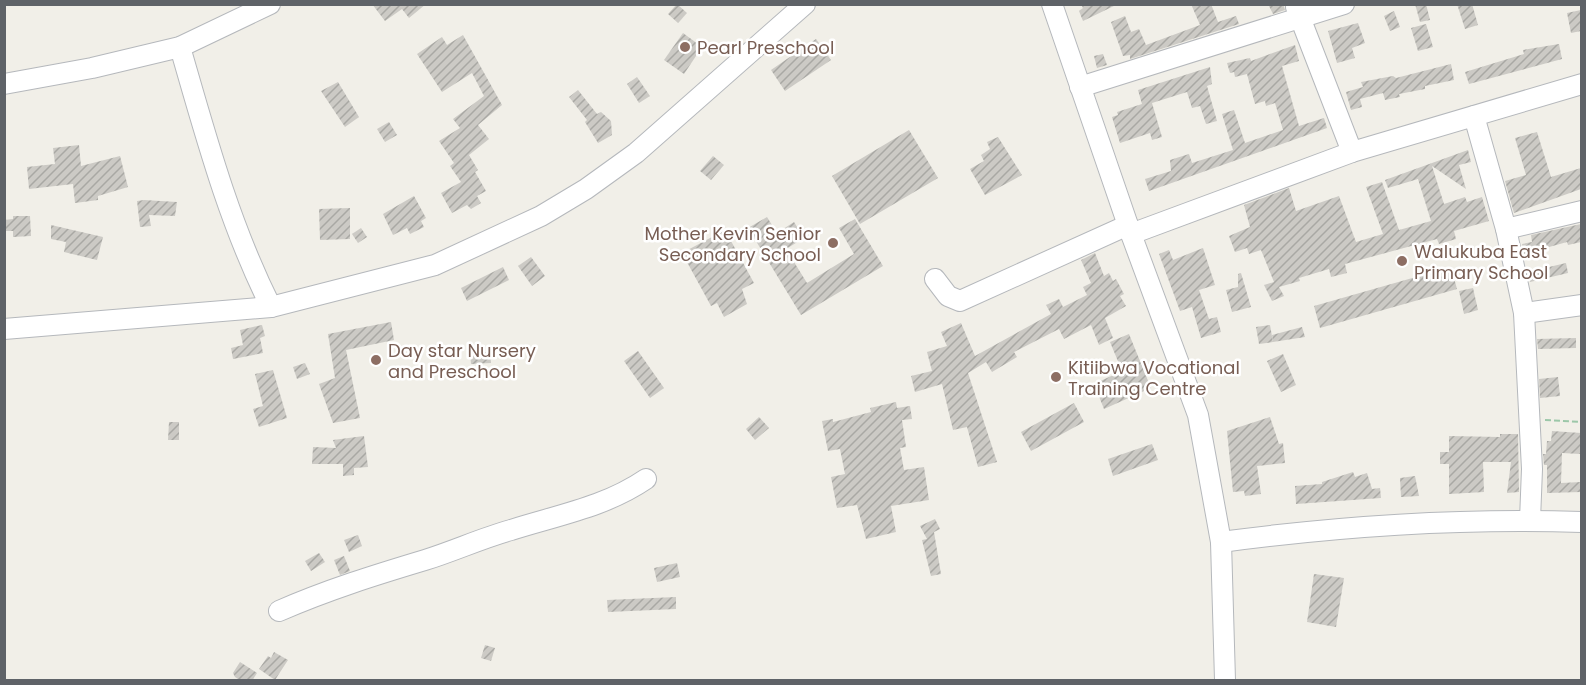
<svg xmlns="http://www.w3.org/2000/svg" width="1586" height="685" font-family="Poppins,sans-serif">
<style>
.building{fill:url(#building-hatch)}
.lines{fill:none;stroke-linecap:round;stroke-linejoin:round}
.minor-casing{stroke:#b5b8bc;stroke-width:22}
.path{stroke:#9cc7a9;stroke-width:2;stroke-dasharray:6 3;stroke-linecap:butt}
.minor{stroke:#fff;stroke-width:20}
.education-dot{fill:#8d6e63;stroke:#fff;stroke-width:2}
.labels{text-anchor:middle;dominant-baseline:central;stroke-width:5;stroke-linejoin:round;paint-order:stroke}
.education-label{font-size:18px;fill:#785e54;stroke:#fff;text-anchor:start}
</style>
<defs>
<pattern id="building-hatch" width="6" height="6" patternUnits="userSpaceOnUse" patternTransform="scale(1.5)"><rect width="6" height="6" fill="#cccac5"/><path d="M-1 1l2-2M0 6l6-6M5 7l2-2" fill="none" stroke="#a9a8a4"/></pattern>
</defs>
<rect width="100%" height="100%" fill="#f1efe8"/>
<g class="building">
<polygon points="372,4 426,4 409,18 402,9 385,21"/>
<polygon points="677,4 687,13 678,23 668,14"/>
<polygon points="1081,4 1118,4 1083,21 1079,11 1083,8"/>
<polygon points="1191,4 1211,4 1218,22 1236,16 1239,24 1130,59 1130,55 1123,56 1111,22 1125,16 1131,32 1139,29 1146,45 1200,25"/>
<polygon points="1268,4 1283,4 1285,10 1273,14"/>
<polygon points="1415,4 1426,4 1430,20 1420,22"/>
<polygon points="1457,4 1472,4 1478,25 1465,29"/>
<polygon points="1581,10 1581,31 1571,33 1567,13"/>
<polygon points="1394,11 1400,27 1390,31 1384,16"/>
<polygon points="1358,23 1365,43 1352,48 1355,58 1337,63 1328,31"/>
<polygon points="1426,24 1433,47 1418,51 1411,28"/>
<polygon points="683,33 702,47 684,74 664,60"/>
<polygon points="463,35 502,105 478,125 489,139 469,155 478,170 475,172 486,191 477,196 481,203 471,209 467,205 452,213 441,193 461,182 450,166 454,163 439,141 460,128 453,119 484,96 472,73 442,92 417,54 442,37 447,45"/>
<polygon points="816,39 831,60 785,91 771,70"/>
<polygon points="1559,44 1562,59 1469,84 1465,72 1524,54 1523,50"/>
<polygon points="1295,45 1299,61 1282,66 1299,126 1324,118 1327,128 1149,191 1145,179 1171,171 1170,160 1189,154 1192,163 1233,150 1222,114 1234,110 1245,143 1283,130 1275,103 1266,106 1265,101 1255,104 1247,74 1235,77 1234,72 1230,73 1227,63 1250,58 1251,61"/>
<polygon points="1103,54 1107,65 1097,68 1094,56"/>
<polygon points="1451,64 1454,80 1425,86 1425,89 1399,94 1400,97 1385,100 1383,93 1360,99 1362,107 1351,110 1346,92 1363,87 1361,82 1393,76 1396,78"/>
<polygon points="1210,67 1212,84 1207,86 1217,121 1206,124 1200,106 1192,108 1187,92 1152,103 1162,137 1152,140 1150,133 1120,143 1112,117 1118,115 1117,112 1142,104 1138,90"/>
<polygon points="637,77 650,96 639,103 627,84"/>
<polygon points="338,82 359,117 345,127 321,91"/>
<polygon points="578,90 597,114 601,112 611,121 612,135 598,143 585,122 587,120 569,97"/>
<polygon points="389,122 397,135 385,142 377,129"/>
<polygon points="909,130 938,178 860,224 832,176"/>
<polygon points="1537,132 1551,177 1581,168 1581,189 1514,213 1505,181 1526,175 1515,138"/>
<polygon points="998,137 1022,175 985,195 970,169 984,161 981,155 990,149 987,142"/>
<polygon points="79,145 81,166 120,156 128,187 98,196 98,200 75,203 73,184 29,189 27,167 55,164 53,148"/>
<polygon points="1468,150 1471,162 1459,165 1466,189 1432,166 1444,204 1465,197 1467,202 1482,197 1489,221 1454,231 1456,239 1439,244 1437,239 1345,264 1347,273 1331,277 1329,269 1299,278 1300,281 1279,287 1284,296 1272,301 1264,285 1274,282 1261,250 1249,254 1247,248 1235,252 1229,236 1250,227 1244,205 1289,188 1296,211 1339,196 1356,242 1383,234 1366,187 1382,182 1399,230 1431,221 1418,179 1388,188 1385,180"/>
<polygon points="713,156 724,165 711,180 700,171"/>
<polygon points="414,196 426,218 421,221 424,227 410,234 407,228 393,235 383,214"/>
<polygon points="144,200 177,202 175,216 149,215 151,226 140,227 137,201"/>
<polygon points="350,208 350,239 320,240 319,209"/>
<polygon points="13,216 30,216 31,236 13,237 13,231 4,231 4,220 13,219"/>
<polygon points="767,217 777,233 794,222 804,238 786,249 807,283 854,254 839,228 855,219 883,266 801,315 748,228"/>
<polygon points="1581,224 1581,242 1568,245 1567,242 1524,254 1522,244 1532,242 1531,235"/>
<polygon points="51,225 103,237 97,260 64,252 66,242 51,239"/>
<polygon points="361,228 367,237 358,243 352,234"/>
<polygon points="725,230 754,283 742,289 747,304 724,317 717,303 711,306 682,253"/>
<polygon points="1203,248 1215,285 1199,290 1209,319 1217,317 1221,332 1201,338 1192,307 1180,311 1159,254 1169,250 1173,260"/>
<polygon points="1095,253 1104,276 1109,273 1113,281 1116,279 1124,294 1120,296 1126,306 1105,318 1113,338 1099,345 1091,325 1064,339 1059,329 1014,352 1017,357 992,372 986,362 968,373 997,462 978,467 967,427 953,430 942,384 915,392 911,376 932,371 927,352 947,346 941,332 961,323 975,356 1051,314 1046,305 1059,299 1063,307 1087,295 1083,287 1091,283 1081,260"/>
<polygon points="531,257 545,276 532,286 518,266"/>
<polygon points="1566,263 1568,273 1530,282 1528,272"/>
<polygon points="503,267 509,280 467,301 461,288"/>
<polygon points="1451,267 1457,289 1320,328 1314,306"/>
<polygon points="1241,273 1251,307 1232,312 1226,290 1238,287 1238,274"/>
<polygon points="1473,288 1478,310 1464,314 1459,291"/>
<polygon points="391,322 394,340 346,350 360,418 333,423 319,384 335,378 328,334"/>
<polygon points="262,325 265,336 260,338 263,353 233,359 231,348 243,345 240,330"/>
<polygon points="1270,325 1273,342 1259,344 1256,327"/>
<polygon points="1302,327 1305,337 1273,342 1272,335"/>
<polygon points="1129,334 1151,388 1104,409 1094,384 1122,371 1110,342"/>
<polygon points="1576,338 1576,348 1538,349 1537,339"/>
<polygon points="638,351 664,388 650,398 624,361"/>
<polygon points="490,352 491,363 471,364 470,353"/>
<polygon points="1283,354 1296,385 1281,392 1267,361"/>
<polygon points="305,363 310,374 297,379 293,367"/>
<polygon points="273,370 287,418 259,427 253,409 263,406 255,374"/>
<polygon points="1558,377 1560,396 1540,398 1539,379"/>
<polygon points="896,402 897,408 910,406 912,419 902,420 906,447 900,448 904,470 924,467 929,500 891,506 896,532 866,539 857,505 837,508 831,477 845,474 840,449 828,451 822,421 833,419 833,422 871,412 870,408"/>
<polygon points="1074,403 1084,422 1031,451 1021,432"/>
<polygon points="759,417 769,428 755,440 746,429"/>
<polygon points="1270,417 1279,444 1283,443 1285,463 1257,466 1261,494 1245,496 1244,491 1233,492 1227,431"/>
<polygon points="169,422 179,422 179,440 168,440"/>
<polygon points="1552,431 1581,433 1580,454 1562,453 1561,483 1581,482 1581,492 1547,493 1547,465 1544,465 1543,454 1546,454 1547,441 1551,441"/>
<polygon points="1500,434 1518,434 1519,492 1507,493 1511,462 1483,462 1484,492 1449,494 1449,464 1440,464 1440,452 1449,452 1449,436 1500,437"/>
<polygon points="364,436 368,467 354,468 354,475 343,476 343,464 312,464 313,447 336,448 333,440"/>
<polygon points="1152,444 1158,460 1113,476 1108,459"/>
<polygon points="1353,472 1355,477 1367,473 1372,489 1380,488 1381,498 1296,504 1295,486 1322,484 1322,482"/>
<polygon points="1415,476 1419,496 1401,497 1400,478"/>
<polygon points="935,519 940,529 934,532 941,574 931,576 922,540 927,539 920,526"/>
<polygon points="358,535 362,546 349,552 344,540"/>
<polygon points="319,553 325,562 311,571 305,561"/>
<polygon points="344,556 350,571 340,575 334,560"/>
<polygon points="677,563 680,577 657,582 654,568"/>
<polygon points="1314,574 1344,578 1336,627 1307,622"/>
<polygon points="676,597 676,609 608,612 607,600"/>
<polygon points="485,645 495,648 491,661 481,658"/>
<polygon points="274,652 288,660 275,680 259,669 268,656 271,658"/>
<polygon points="240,662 257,673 252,681 241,681 235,677 233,673"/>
</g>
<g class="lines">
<defs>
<g id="minor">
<polyline points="1052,4 1131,234 1198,415 1221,542 1225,680"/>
<polyline points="1296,7 1352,152"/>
<path d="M180,47C206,137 229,223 271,307"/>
<polyline points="4,84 92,68 180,47 270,4"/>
<polyline points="1080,87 1344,4"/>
<polyline points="1474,116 1506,229 1524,313 1532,469 1530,520"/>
<polyline points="1506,229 1582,211"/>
<polyline points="1131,234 1352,152 1582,84"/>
<polyline points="935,279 948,296 960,301 1128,225"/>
<polyline points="1524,313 1582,305"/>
<polyline points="4,329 271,307 435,265 541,216 586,189 636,153 805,4"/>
<path d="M1221,542C1341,526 1461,518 1582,522"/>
<path d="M279,611C327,590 375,575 425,560C454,551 482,538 511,530C558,515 605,507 646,479"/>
</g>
</defs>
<use href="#minor" class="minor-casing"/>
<polyline class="path" points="1545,420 1582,422"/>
<use href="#minor" class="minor"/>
</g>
<g class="education-dot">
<circle cx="685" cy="47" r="6"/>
<circle cx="833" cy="243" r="6"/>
<circle cx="1402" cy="261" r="6"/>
<circle cx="376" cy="360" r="6"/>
<circle cx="1056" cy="377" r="6"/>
</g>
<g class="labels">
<g class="education-label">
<text x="697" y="47">Pearl Preschool</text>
<text x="821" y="233" text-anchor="end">Mother Kevin Senior<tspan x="821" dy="21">Secondary School</tspan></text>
<text x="1414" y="251">Walukuba East<tspan x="1414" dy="21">Primary School</tspan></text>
<text x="388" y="350">Day star Nursery<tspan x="388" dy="21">and Preschool</tspan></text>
<text x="1068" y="367">Kitiibwa Vocational<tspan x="1068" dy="21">Training Centre</tspan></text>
</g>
</g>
<rect width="1586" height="685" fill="none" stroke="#5f6368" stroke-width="12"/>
</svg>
